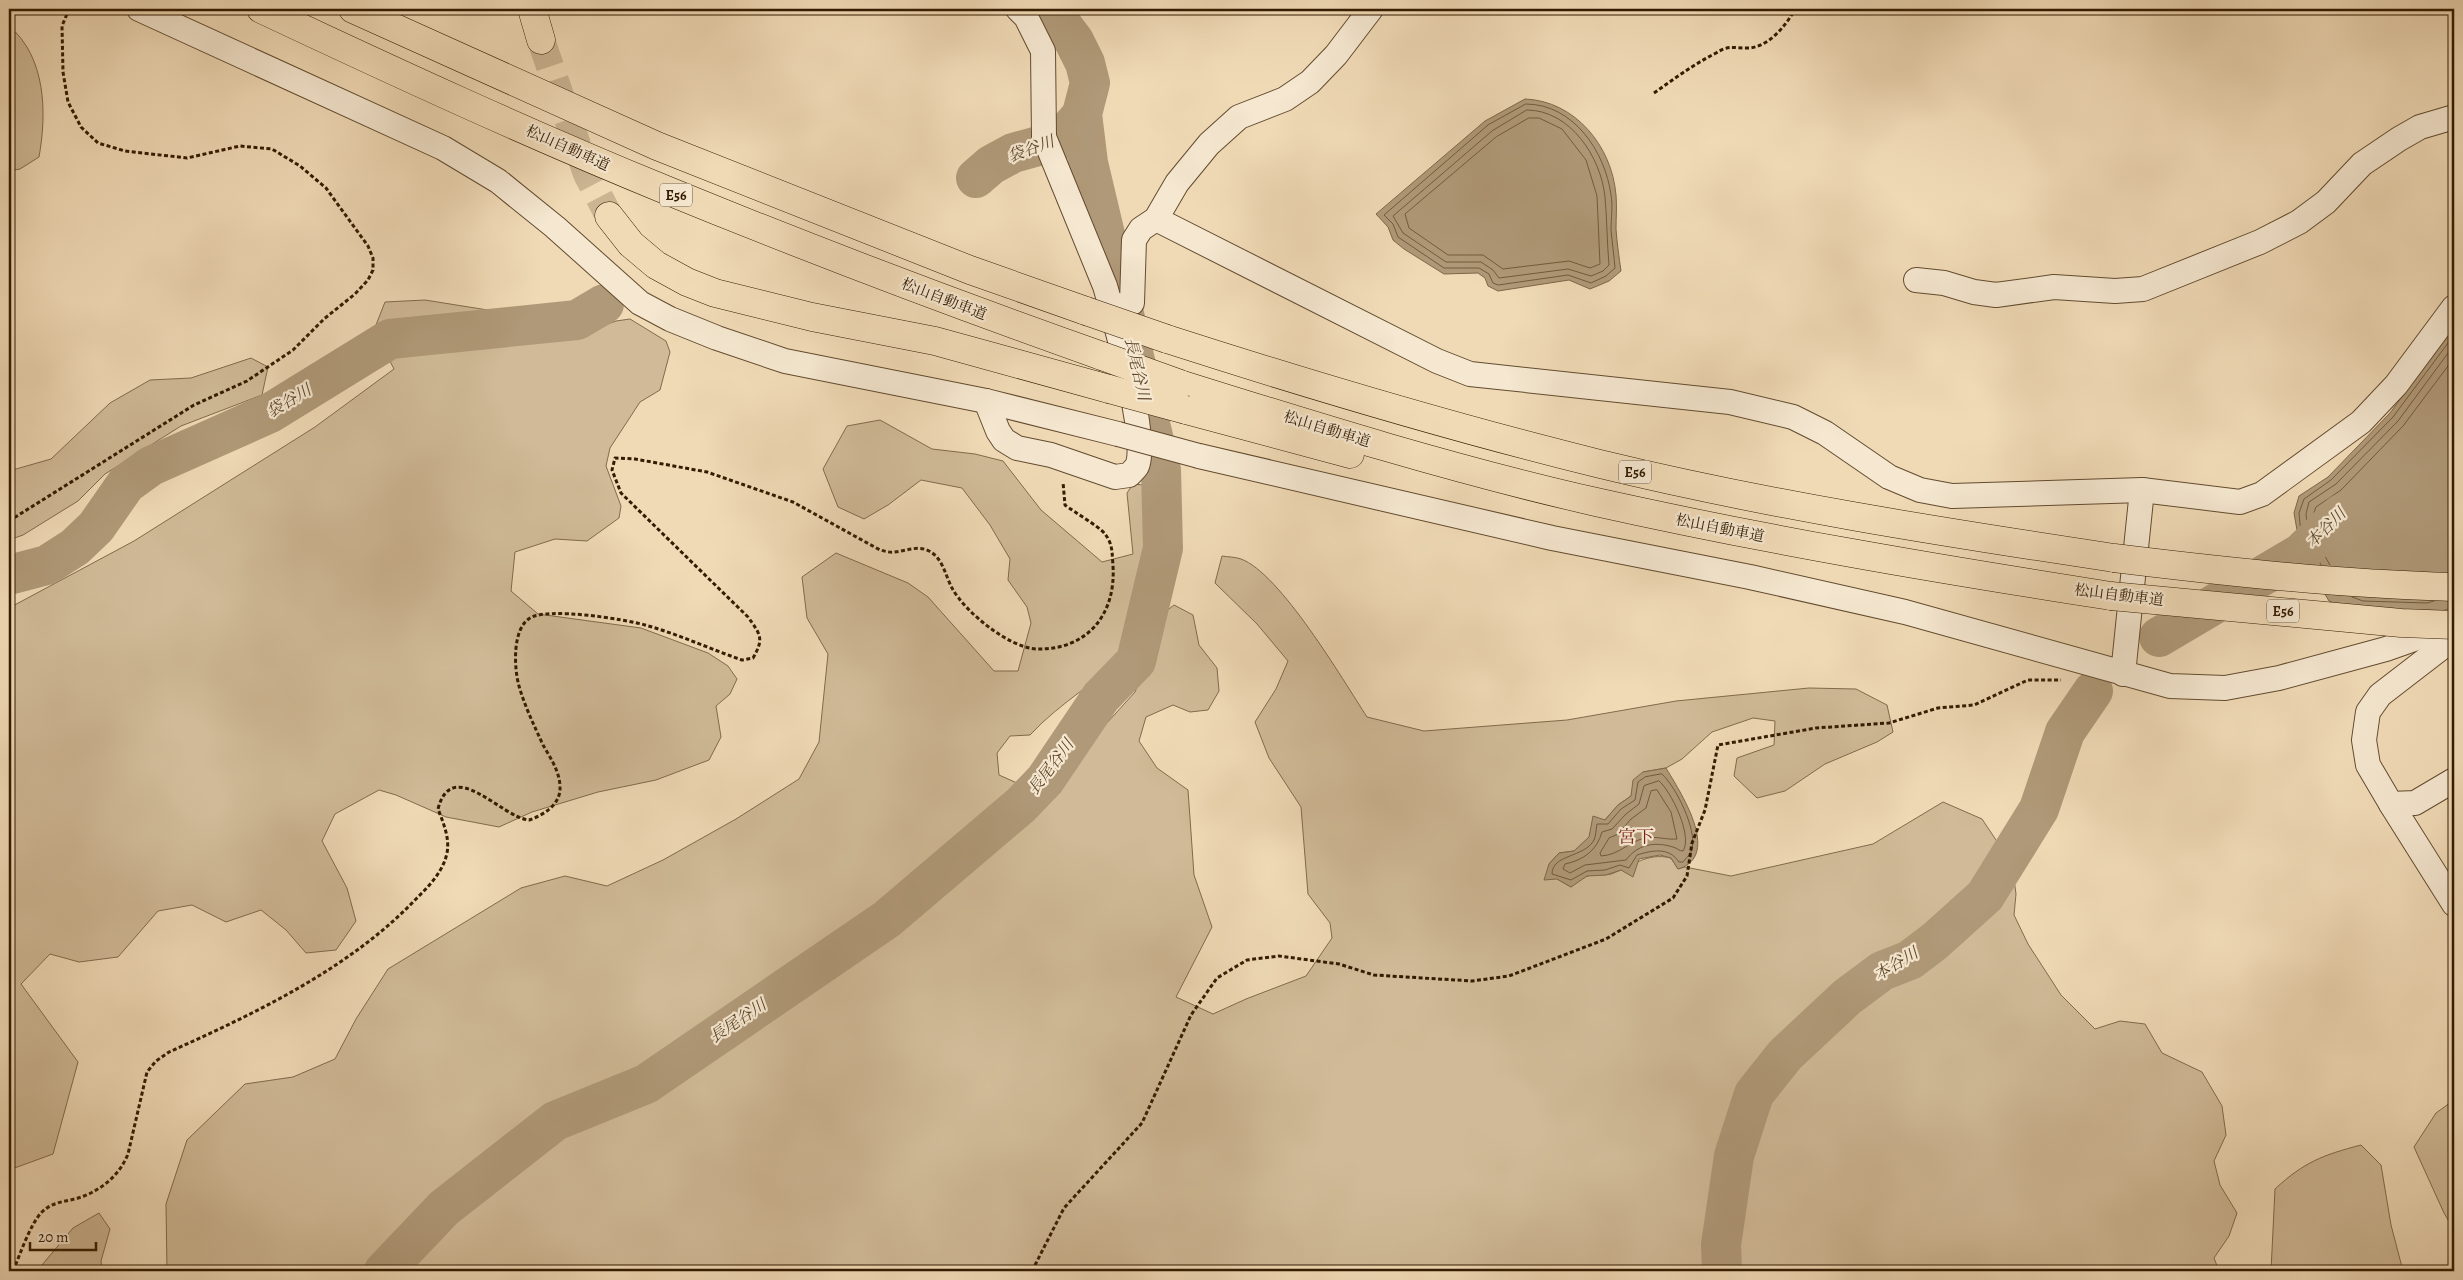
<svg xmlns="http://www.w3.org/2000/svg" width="2463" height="1280" font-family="Alegreya,'Noto Serif JP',serif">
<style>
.green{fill:#d0ba97;stroke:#826a4c}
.water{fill:#b09978;stroke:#7e6748}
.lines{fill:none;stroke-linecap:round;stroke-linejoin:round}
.shore{stroke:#725a3c;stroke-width:1}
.river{stroke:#b09978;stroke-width:40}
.motorway-tunnel{stroke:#cab492;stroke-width:28;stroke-dasharray:28 14;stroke-linecap:butt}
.minor-casing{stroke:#624b2e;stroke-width:26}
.motorway-casing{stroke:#331b00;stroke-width:29}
.path{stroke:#331b00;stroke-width:3;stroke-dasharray:4 2.5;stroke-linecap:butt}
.minor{stroke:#f5e7d0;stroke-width:24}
.motorway{stroke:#f0dab6;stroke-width:28}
.minor-bridge-casing{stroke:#624b2e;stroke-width:26;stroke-linecap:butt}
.motorway-bridge-casing{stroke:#331b00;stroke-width:29;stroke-linecap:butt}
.minor-bridge{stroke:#f5e7d0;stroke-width:24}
.motorway-bridge{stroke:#f0dab6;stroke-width:28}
.labels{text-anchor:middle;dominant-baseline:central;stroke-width:4.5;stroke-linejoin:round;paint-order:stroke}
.shield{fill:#f5e7d0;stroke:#6d583e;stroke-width:1}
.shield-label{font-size:14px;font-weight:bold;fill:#331b00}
.street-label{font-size:15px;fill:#331b00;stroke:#f5e7d0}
.water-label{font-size:16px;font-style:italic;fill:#5f472a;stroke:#f5e7d0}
.quarter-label{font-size:18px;fill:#7a1f14;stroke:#f5e7d0}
</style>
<rect width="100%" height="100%" fill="#f0dab6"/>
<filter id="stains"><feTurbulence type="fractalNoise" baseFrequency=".004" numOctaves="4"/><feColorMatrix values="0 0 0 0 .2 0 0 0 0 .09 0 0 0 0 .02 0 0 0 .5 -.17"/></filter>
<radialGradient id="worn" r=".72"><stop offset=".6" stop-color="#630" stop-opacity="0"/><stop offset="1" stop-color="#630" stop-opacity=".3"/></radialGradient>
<g class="green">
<path d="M9,26C46,57 47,113 39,157L20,169L9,171Z"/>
<polygon points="425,300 525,316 574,336 616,321 630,319 666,341 670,352 660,390 640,402 610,448 606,466 621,506 619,518 587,541 555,539 515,552 511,591 538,614 641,628 708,653 728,666 737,679 730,694 716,706 721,737 709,760 656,780 598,792 532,812 499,827 446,817 396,795 379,790 335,814 322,841 347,888 356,921 336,950 306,953 286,930 261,910 226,922 192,905 158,911 118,957 79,962 50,954 21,984 78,1062 53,1154 9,1170 9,608 134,541 315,427 394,369 374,330 385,302"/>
<polygon points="251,358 268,367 262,395 181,426 105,474 78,501 23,535 9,540 9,471 51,459 110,403 150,380 191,378"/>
<path d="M880,420L932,449L975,454L1003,461L1041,510L1102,562L1133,554L1127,493L1133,484L1153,486C1155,494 1159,504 1159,512C1159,533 1142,633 1131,647C1101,681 1060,702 1030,735L1010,736L997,753L999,775L1017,783L1041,767L1078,755L1135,692L1148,659L1155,620L1174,605L1193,615L1199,645L1217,668L1219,691L1208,710L1190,712L1173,705L1146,717L1139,741L1157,768L1188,790L1194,875L1212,927L1176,997L1213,1014L1246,999L1306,976L1332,938L1330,923L1308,894L1301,807L1269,758L1255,722L1276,689L1288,661L1257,624L1215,583L1222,556C1228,557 1236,557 1241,559C1280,573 1343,680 1367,717L1424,731L1567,720L1676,701L1809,688L1856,689L1887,705L1893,732L1877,742L1825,764L1785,791L1757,798L1734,776L1737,758L1774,745L1775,721L1753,718L1712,732L1682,759L1666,768L1643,772L1631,796L1618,805L1590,837L1574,851L1559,853L1549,864L1557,879L1571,887C1576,883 1582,877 1588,876C1595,873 1604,876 1611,874C1633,866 1647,852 1671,858L1678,869L1685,867L1731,876L1873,844L1943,802L1982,819L2012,864L2016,894L2014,915L2028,944L2061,995L2095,1029L2120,1021L2145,1024L2162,1053L2202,1072L2222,1106L2226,1135L2214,1161L2220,1185L2237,1213L2229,1236L2214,1258L2219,1271H167L166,1204L187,1140L245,1084L293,1077L335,1059L356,1019L388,969L521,888L565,876L607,886L663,860L736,819L799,779L819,742L828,654L807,618L802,577L836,553L908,583L928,597L994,671H1018L1031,623L1027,607L1008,580L1010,559L990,525L962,488L921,480L888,505L864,519L838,507L823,469L847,426Z"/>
<polygon points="2454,1100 2454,1230 2444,1213 2414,1147 2436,1113"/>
<path d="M2361,1145L2381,1165L2391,1225L2403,1271H2271L2275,1189C2304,1162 2323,1155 2361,1145Z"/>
<polygon points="99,1213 110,1229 101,1261 102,1271 37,1271 73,1228"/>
</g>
<g class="water">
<path d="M1525,99C1575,101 1612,146 1616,195C1617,206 1616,218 1616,229C1617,243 1619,257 1621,271L1609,281L1590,289L1569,280L1498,291L1488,286L1485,278L1478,273L1444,274L1404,249L1393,240L1388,227L1376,214L1485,121Z"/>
<polygon points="2454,326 2454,607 2429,615 2361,612 2329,601 2301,553 2294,513 2299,496 2328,477 2390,413"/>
<path d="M1666,768C1679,790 1723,856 1678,869L1671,858L1660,855L1639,859L1633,877L1621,870L1606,875L1587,876L1571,887L1557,879L1544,880L1549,864L1559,853L1574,851L1589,837L1593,816L1605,820L1618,805L1631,796L1633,780L1643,772Z"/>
</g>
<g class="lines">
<g class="shore">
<path d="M1526,104C1573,104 1605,151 1611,195C1613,206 1611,218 1611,230C1612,242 1614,255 1615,268L1606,276L1591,283L1568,275L1498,285L1493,283L1489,274L1479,268H1444L1398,237L1393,224L1384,215L1488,125Z"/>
<path d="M1527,110C1570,110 1601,157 1605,197C1607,219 1607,243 1609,265L1603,271L1591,276L1568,269L1499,278L1493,270L1481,262H1446L1403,233L1393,216L1492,131Z"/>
<polygon points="1529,118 1539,118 1562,129 1586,160 1597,196 1600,264 1590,268 1569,261 1503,269 1483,255 1448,255 1409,228 1405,214 1496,137"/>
<polyline points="2314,564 2306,551 2301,534 2299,513 2304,499 2331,480 2393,417 2454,335"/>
<polyline points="2321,565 2312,548 2308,532 2306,514 2309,502 2336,484 2398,421 2454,345"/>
<polyline points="2330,565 2319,546 2315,531 2313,515 2316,507 2341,490 2403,426 2454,358"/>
<polyline points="2352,597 2363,601 2427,603 2434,601"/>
<path d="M1662,774C1676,787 1697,829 1692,849C1691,854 1686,858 1683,862H1679C1669,847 1653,850 1637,855L1629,868L1620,865L1605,870L1587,871L1571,880L1552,874C1552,854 1584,858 1594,840C1596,836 1596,829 1597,824H1608L1621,809L1635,800L1638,782L1645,777Z"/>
<path d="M1659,781C1671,791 1693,836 1683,851C1679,851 1677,848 1673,847C1654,841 1637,845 1626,860L1585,865L1570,873L1563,869L1565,864C1584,860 1597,850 1602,832L1612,829L1626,814L1639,804L1644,786Z"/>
<path d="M1657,790L1671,812L1677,839C1667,840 1657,836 1645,838C1628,842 1619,855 1601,856L1600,853L1609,838L1618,834L1631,819L1646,808L1651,791Z"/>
</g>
<g class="river">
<polyline points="976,178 991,165 1013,153 1060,140 1080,117"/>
<polyline points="9,575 47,565 75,547 96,527 126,484 151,466 270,413 390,339 577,320 604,304"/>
<polyline points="2159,637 2301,553 2341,514"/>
<polyline points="384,1271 444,1208 555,1121 646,1084 887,919 1021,805 1045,780 1101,697 1136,661 1163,548 1161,470 1088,163 1082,114 1090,83 1085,63 1074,41 1050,9"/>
<polyline points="1722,1271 1721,1245 1734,1156 1754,1094 1785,1055 1847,997 1882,971 1910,960 1935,941 1985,896 2039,809 2065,732 2093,691"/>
</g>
<polyline class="motorway-tunnel" points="541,40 587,174 609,216"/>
<defs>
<g id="minor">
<polyline points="139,9 443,148 498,181 555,227 640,303 670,319 717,338 785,361 986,401 1118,434"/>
<polyline points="1156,219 1437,361 1470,374 1730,402 1793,417 1825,433 1889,477 1920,490 1952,496 2142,490 2240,502 2262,494 2361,422 2396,385 2454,307"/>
<polyline points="1916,280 1944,283 1974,292 1996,295 2054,287 2115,291 2143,289 2260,242 2299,222 2326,202 2362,164 2399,139 2420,127 2454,117"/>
<polyline points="1111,307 1132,303 1134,240 1141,229 1156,219 1177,183 1209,144 1239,117 1285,99 1310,82 1336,55 1371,9"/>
<path d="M986,401L998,431L1004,440L1017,448L1051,455L1115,477L1129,475C1132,472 1135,469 1137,466C1149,440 1114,317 1105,286L1044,137L1043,51L1026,17L1018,9"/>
<polyline points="1199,456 1552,538 1750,577 1905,612 2170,686 2225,688 2279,678 2386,649 2448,627"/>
<polyline points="2454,638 2380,695 2368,712 2364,740 2368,765 2391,804 2415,803 2454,780"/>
<polyline points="2123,674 2142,490"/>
<polyline points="2391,804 2454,904"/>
</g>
<g id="motorway">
<path d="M261,9C395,72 529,134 666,190C810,249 955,304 1102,356"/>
<polyline points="353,9 657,146 970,270 1086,311"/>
<polyline points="532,9 541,40"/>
<polyline points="609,216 631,244 656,265 687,282 715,293 812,317 935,341 1109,389"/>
<path d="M1167,339C1310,385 1454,428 1600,464C1769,505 1942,532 2114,558"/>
<path d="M1180,384C1317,427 1455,470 1596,502C1766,540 1938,569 2111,596"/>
<polyline points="1186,410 1350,454"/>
</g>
</defs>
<use href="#minor" class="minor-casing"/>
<use href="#motorway" class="motorway-casing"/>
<g class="path">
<path d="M1654,93C1674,79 1694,64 1716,53C1729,45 1732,48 1746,48C1767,49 1786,26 1795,9"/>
<polyline points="9,521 194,405 247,381 293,350 324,319 355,294 368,280 373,270 373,258 368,246 326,188 300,166 272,149 240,146 187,158 125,151 98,143 81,127 68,102 63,72 62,26 69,9"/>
<path d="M13,1271C20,1255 30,1224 42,1212C54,1200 70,1202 84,1196C104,1188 120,1174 128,1154L147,1072L156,1061L169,1052C256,1013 349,969 416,899C429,886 443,872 447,853C450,838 443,822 438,809C452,755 502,818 529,820C544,815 561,804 560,787C560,772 550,757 543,745C534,725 525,707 519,686C514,668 512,629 530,618C548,607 624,619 645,625C678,634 710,649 742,660L753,658C764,639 761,635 748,617L621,493L612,470L615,458L635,459L707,472L793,502L880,550C885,551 890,553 895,552C906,551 918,545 929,551C943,558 945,575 952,588C965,612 1009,648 1037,649C1087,650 1116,615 1113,566C1112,554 1113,544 1105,534C1100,527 1074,512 1065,505L1063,482"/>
<polyline points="1032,1271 1064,1208 1142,1123 1191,1015 1217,978 1247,960 1279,956 1339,964 1374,975 1472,981 1509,976 1606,939 1673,898 1687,876 1692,843 1705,810 1718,745 1816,728 1889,723 1938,708 1974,705 2028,680 2061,680"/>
</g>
<use href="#minor" class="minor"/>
<use href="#motorway" class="motorway"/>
<defs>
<polyline id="minor-bridge" points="1118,434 1199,456"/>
<g id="motorway-bridge">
<polyline points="1086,311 1167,339"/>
<polyline points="1102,356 1180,384"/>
<polyline points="1109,389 1186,410"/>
<path d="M2114,558C2228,572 2340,584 2454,587"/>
<polyline points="2111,596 2401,623 2454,625"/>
</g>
</defs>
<use href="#minor-bridge" class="minor-bridge-casing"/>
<use href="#motorway-bridge" class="motorway-bridge-casing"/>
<use href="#minor-bridge" class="minor-bridge"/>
<use href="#motorway-bridge" class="motorway-bridge"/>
</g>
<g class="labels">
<g class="shield">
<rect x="660" y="183.5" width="32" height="23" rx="4"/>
<rect x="1619" y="460.5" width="32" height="23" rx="4"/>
<rect x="2267" y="599.5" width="32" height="23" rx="4"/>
</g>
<g class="shield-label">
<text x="676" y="195">E56</text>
<text x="1635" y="472">E56</text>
<text x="2283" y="611">E56</text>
</g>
<g class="street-label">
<text transform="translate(568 148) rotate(24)">松山自動車道</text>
<text transform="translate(944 299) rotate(21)">松山自動車道</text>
<text transform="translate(1327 429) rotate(17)">松山自動車道</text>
<text transform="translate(1720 528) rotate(11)">松山自動車道</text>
<text transform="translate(2119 595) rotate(7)">松山自動車道</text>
</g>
<g class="water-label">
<text transform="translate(1031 149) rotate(-20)">袋谷川</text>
<text transform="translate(1137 369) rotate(77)">長尾谷川</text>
<text transform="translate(289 401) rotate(-31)">袋谷川</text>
<text transform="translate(2326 528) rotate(-45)">本谷川</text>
<text transform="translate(1051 767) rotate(-53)">長尾谷川</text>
<text transform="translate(1896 964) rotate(-31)">本谷川</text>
<text transform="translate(738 1021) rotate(-34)">長尾谷川</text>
</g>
<g class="quarter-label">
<text x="1636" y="837">宮下</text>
</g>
</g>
<rect width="2463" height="1280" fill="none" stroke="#f0dab6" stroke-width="30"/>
<rect x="10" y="10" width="2443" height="1260" fill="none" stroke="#331b00" stroke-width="2.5"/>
<rect x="15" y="15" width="2433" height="1250" fill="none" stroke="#331b00"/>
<path d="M30 1242v8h66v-8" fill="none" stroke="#331b00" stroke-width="2.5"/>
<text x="38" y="1242" font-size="15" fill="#331b00" stroke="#f5e7d0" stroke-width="4" paint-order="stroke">20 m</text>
<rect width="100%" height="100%" filter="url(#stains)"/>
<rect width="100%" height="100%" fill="url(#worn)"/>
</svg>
